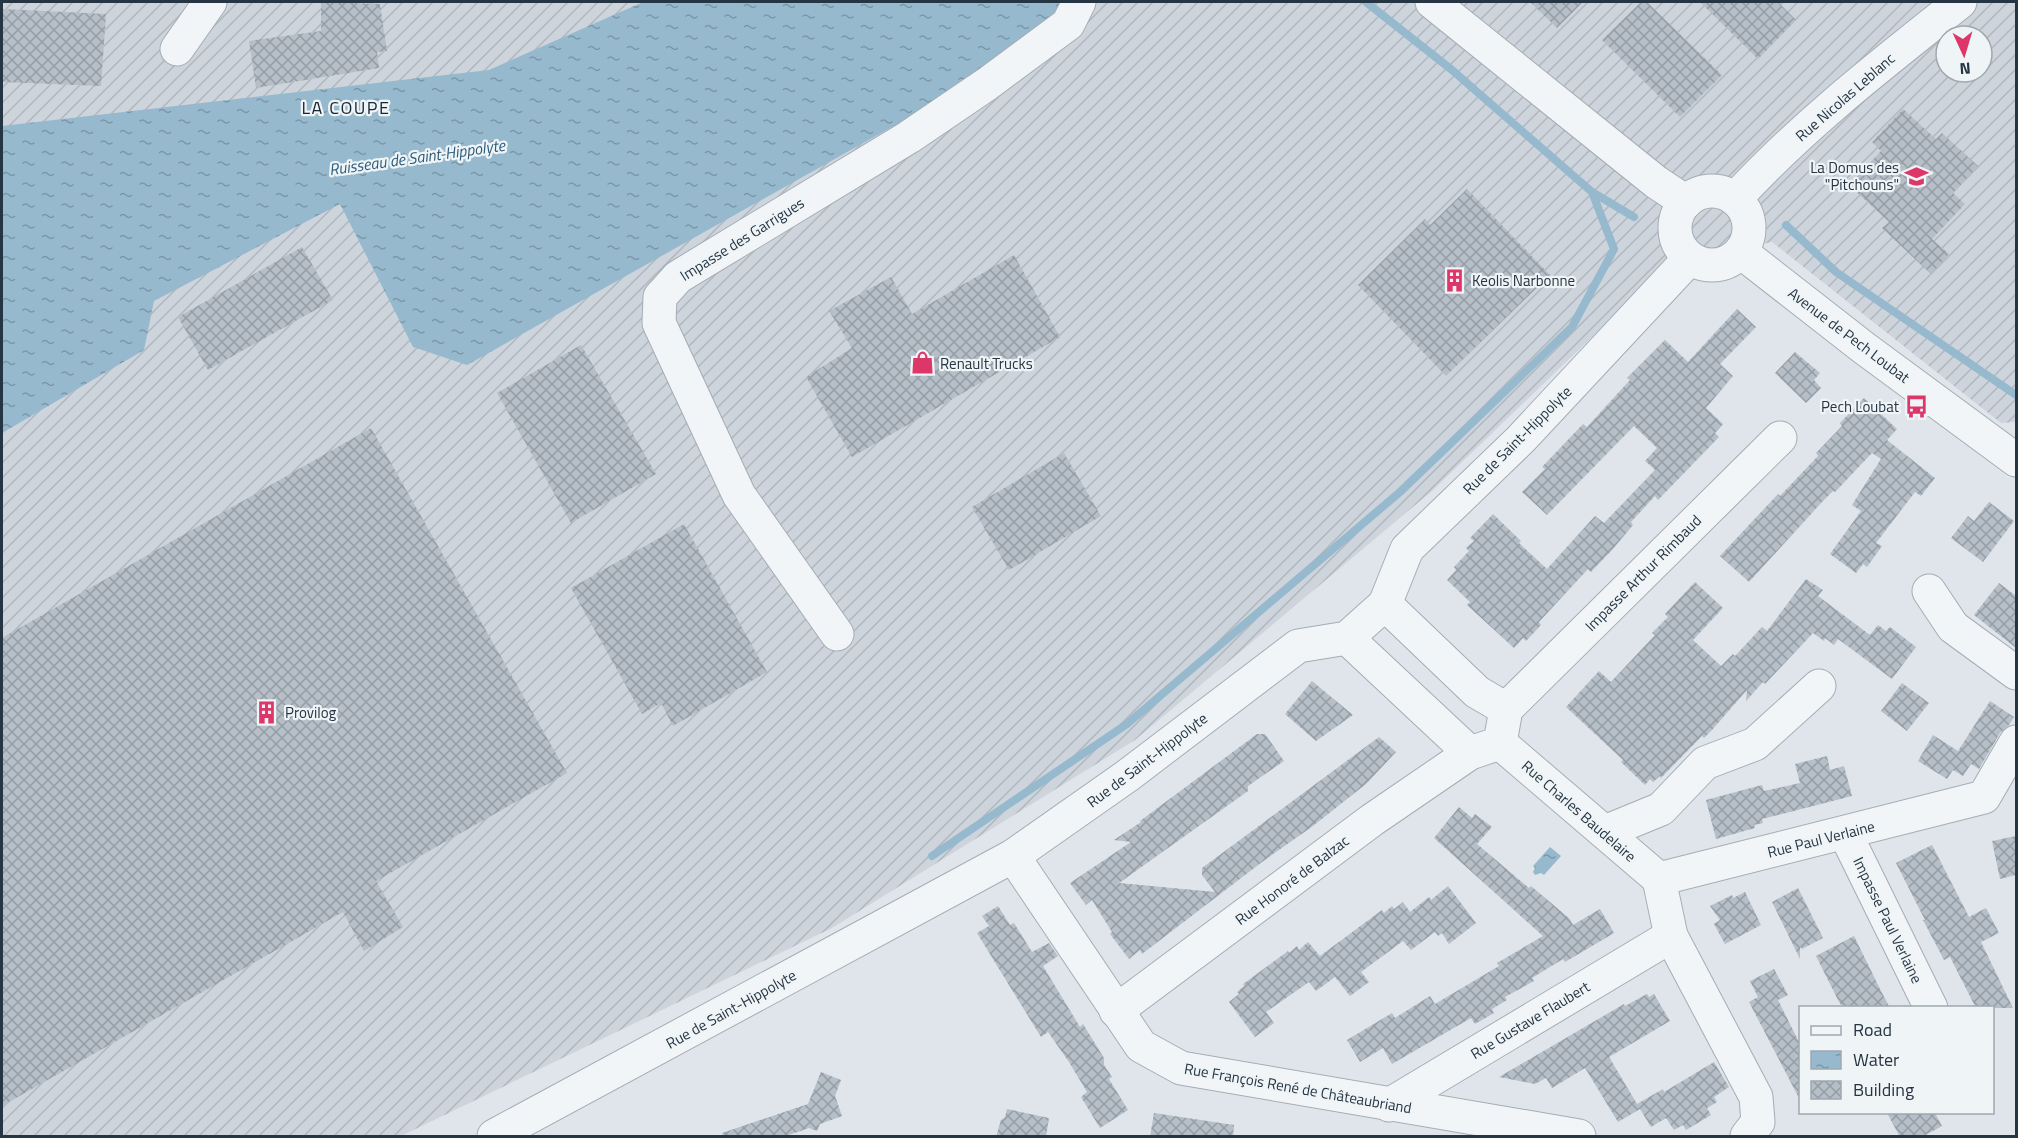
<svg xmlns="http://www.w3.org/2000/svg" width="2018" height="1138" font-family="'Titillium Web',sans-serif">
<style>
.industrial{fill:url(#industrial-furrows);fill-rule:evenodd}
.water{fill:url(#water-ripples)}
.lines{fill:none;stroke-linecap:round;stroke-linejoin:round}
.stream{stroke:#96b9ce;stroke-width:8}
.building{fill:url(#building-cross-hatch)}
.minor-casing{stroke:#a4adb5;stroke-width:35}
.minor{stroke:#f2f5f8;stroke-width:33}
.labels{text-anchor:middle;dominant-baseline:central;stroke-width:4.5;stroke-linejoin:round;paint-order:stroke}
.street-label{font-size:15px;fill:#263543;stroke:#eff4f7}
.poi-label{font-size:15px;fill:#263543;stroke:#eff4f7;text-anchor:start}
.water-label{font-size:16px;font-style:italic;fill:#2c5b7b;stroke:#eff4f7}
.quarter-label{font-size:18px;letter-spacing:1.5px;fill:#192633;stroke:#eff4f7}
</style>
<defs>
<pattern id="industrial-furrows" width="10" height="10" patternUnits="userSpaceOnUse" patternTransform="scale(1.5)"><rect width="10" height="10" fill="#cdd4dc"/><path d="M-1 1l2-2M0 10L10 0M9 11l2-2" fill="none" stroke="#b0b7be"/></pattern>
<pattern id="water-ripples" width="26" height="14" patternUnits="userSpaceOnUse" patternTransform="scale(1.5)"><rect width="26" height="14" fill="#96b9ce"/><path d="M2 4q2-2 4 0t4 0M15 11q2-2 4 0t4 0" fill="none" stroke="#7a97a9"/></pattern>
<pattern id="building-cross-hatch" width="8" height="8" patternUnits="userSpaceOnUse" patternTransform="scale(1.5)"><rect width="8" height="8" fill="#b6bfc8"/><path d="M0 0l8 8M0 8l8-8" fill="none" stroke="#949ca4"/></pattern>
</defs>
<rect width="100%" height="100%" fill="#dfe5ea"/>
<path class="industrial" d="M2,2H2016V422L2001,423L1772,242L1671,261L1432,491L1135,740L832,928L401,1136H2ZM1946,36H1982V72H1946Z"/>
<g class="water">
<polygon points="643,2 1067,2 956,91 467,365 413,347 340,204 154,301 144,350 2,433 2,126 489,70"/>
<polygon points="1550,847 1561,856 1544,875 1541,873 1535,875 1533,872 1535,868 1533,866"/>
</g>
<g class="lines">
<g class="stream">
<polyline points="1366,2 1452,70 1592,192 1634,217"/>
<polyline points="1786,225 1836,272 2016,395"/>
<polyline points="932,856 1127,724 1400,492 1572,327 1614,249 1592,192"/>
</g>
</g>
<g class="building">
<polygon points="321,2 380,4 387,51 377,52 379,68 256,88 249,41 321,31"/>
<polygon points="1530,2 1583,2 1557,28"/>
<polygon points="1641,2 1647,2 1722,75 1680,117 1602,40"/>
<polygon points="1700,2 1778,2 1796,20 1758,59"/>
<polygon points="2,9 106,14 101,86 2,82"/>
<polygon points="1903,109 1936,139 1942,133 1978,166 1953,193 1965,204 1932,239 1949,254 1931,274 1882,228 1889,222 1849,185 1881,151 1872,142"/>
<polygon points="1467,189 1550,275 1446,376 1358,285 1425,219 1430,225"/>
<polygon points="302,247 333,300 208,370 178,317"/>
<polygon points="1014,255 1060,337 852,457 806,377 852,348 829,311 891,277 912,314"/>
<polygon points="1737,309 1756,327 1720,364 1733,376 1706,408 1723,424 1715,433 1719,437 1658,500 1655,496 1631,522 1633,525 1612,550 1591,572 1588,569 1539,622 1541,625 1526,641 1523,638 1514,648 1467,605 1470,602 1447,580 1456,570 1454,567 1469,551 1466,548 1474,541 1470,538 1493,514 1521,541 1519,543 1547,569 1595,516 1604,523 1655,470 1645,461 1657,448 1634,426 1547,515 1522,492 1545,469 1542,467 1583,424 1587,427 1630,380 1627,378 1665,340 1688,362"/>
<polygon points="581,345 656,474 571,523 497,393"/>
<polygon points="1795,352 1820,373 1814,380 1821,388 1806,403 1775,373"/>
<polygon points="1864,398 1897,429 1887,440 1935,478 1921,496 1915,492 1876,543 1882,546 1867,567 1863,564 1856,573 1830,554 1861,511 1852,505 1881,459 1872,453 1835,492 1833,491 1822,502 1749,582 1720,556 1778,494 1780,496 1818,456 1816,453 1842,426 1840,423"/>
<polygon points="371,428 567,773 376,881 403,927 364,951 343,912 2,1106 2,638"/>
<polygon points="1064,453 1101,516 1009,570 972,507"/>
<polygon points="1989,502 2014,521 1983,562 1951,538 1968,516 1974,521"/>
<polygon points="684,524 767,672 673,726 661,703 642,714 571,588"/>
<polygon points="1806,579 1823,590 1818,596 1870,635 1878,625 1886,631 1890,627 1916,647 1892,679 1838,639 1834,645 1825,638 1824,641 1813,633 1765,684 1763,682 1746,701 1747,690 1712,730 1704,738 1702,736 1661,778 1660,776 1653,782 1650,779 1645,785 1621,762 1623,760 1566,707 1599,671 1611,682 1655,635 1652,633 1668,617 1665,614 1695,582 1723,608 1693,640 1721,666 1733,654 1735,656 1762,627 1767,631"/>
<polygon points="1999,583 2016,596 2016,648 1974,615"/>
<polygon points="1312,681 1353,715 1316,741 1285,714"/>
<polygon points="1902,683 1929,703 1907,731 1881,711"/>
<polygon points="1990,701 2014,717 2009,725 2000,733 1979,769 1971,764 1963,776 1953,770 1947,779 1918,761 1933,735 1958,751"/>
<polygon points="1257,734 1265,734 1284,761 1248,786 1248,791 1119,883 1215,892 1202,875 1202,868 1379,737 1396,752 1366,784 1313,826 1262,862 1142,954 1140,950 1129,959 1110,934 1112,932 1092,900 1086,905 1070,883 1131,842 1114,840 1141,822 1140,821"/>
<polygon points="1827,756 1830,770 1844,766 1852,796 1762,819 1763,823 1754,825 1755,828 1716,839 1706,800 1762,785 1764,791 1800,783 1795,764"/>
<polygon points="1459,807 1472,818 1475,814 1492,827 1477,844 1529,888 1531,886 1570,919 1573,925 1600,909 1614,933 1565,962 1563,959 1532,978 1534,981 1505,997 1507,1000 1492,1009 1494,1013 1475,1024 1471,1018 1392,1064 1383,1048 1360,1062 1347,1040 1392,1013 1395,1018 1430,996 1435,1004 1499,966 1497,963 1543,936 1434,838"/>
<polygon points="2016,836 2016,875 2000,879 1992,841"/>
<polygon points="1932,845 1969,917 1986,908 1999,933 1981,942 2013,1008 1976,1008 1950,957 1944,960 1923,920 1925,920 1896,863"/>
<polygon points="1448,886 1476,923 1449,944 1442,933 1438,936 1435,932 1411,950 1403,941 1361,972 1369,982 1350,996 1335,977 1316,991 1309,982 1266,1012 1274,1023 1255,1037 1229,1002 1239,994 1237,992 1244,986 1243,984 1288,951 1289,953 1297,946 1299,950 1308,942 1320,956 1382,910 1384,913 1392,906 1394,909 1403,902 1410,912 1429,897 1431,900"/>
<polygon points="1798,888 1823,938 1802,949 1800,947 1800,959 1772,902"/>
<polygon points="1745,892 1761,925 1725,944 1714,924 1720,920 1710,906 1732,895 1733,898"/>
<polygon points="998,906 1010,925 1014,923 1032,952 1049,943 1058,956 1043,966 1080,1027 1083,1024 1104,1058 1104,1065 1112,1077 1109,1079 1128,1110 1100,1128 1081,1097 1087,1092 1069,1062 1048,1032 1041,1037 977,933 989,926 982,916"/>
<polygon points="1854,936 1881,991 1890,1008 1843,1008 1838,1000 1816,956"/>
<polygon points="1774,969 1788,995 1778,1000 1800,1044 1800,1100 1749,1002 1758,997 1750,981"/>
<polygon points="1647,994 1649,997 1654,994 1670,1021 1609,1057 1637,1104 1663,1089 1664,1092 1714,1062 1729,1087 1714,1097 1717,1102 1707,1108 1711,1115 1686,1130 1683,1125 1674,1130 1666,1118 1651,1127 1640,1109 1618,1122 1585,1068 1552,1088 1546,1078 1535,1084 1499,1077 1624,1004 1625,1006"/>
<polygon points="821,1072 841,1080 835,1096 842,1116 820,1124 817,1131 809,1128 783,1137 723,1137 722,1133 808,1104"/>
<polygon points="1007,1109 1049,1118 1046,1137 996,1137 1001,1120 1005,1117"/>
<polygon points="1154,1113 1234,1125 1233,1137 1150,1137"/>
<polygon points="1887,1113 1935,1113 1942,1126 1922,1137 1900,1137"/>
</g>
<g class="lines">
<defs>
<g id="minor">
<polyline points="1432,2 1656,182 1686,202"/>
<polyline points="177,49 210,2"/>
<circle cx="1712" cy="228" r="37"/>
<path d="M1735,199C1803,125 1882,64 1960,2"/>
<polyline points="1741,252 1864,348 2016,460"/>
<polyline points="1929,591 1953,627 2016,673"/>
<polyline points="837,634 739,495 659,323 660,297 678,277 909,137 987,84 1068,24 1079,2"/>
<polyline points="1347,638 1470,753 1500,743 1506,709 1477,692 1385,604"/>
<polyline points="1506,709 1780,438"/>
<polyline points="1500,743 1659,879"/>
<polyline points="1605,832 1661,809 1705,763 1755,744 1819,686"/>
<polyline points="1845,833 1931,1008"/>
<polyline points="1013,856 1141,1046 1181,1068 1579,1136"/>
<polyline points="1659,879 1984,797 2016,742"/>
<polyline points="1659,879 1671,936 1756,1097 1758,1122 1747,1136"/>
<polyline points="1116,1011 1372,820 1470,753"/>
<polyline points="1389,1105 1671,936"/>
<polyline points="494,1136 1013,856 1127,776 1298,646 1347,638 1385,604 1407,549 1521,439 1690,258"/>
</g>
</defs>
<use href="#minor" class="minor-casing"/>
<use href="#minor" class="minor"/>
</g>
<defs>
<symbol id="school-bare" viewBox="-9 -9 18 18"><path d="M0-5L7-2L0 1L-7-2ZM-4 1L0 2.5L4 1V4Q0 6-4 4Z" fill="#dc3768" stroke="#eff4f7" stroke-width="2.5" paint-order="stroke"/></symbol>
<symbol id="building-bare" viewBox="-9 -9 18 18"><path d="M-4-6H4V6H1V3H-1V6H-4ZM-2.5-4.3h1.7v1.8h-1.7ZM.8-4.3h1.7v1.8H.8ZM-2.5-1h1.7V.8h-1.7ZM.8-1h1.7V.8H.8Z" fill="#dc3768" stroke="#eff4f7" stroke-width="2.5" paint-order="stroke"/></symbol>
<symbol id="shop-bare" viewBox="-9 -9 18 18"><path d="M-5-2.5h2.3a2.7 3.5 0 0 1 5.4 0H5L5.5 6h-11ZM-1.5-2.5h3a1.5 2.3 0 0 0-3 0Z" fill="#dc3768" stroke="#eff4f7" stroke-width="2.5" paint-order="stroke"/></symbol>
<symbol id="bus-bare" viewBox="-9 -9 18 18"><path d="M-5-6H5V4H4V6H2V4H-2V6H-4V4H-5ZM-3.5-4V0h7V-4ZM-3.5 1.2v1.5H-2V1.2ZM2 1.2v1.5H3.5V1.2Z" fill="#dc3768" stroke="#eff4f7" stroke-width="2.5" paint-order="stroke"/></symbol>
</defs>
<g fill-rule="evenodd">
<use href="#school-bare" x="1900" y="160" width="33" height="33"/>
<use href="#building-bare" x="1438" y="264" width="33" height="33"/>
<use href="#shop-bare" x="906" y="346" width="33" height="33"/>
<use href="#bus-bare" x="1900" y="390" width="33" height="33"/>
<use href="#building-bare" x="250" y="696" width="33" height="33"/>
</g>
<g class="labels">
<g class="street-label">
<text transform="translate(1845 97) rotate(-41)">Rue Nicolas Leblanc</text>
<text transform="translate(742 239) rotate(-32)">Impasse des Garrigues</text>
<text transform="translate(1849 335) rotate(37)">Avenue de Pech Loubat</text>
<text transform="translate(1517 440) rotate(-45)">Rue de Saint-Hippolyte</text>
<text transform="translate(1643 573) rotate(-45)">Impasse Arthur Rimbaud</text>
<text transform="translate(1147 760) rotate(-37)">Rue de Saint-Hippolyte</text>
<text transform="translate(1579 811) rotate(41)">Rue Charles Baudelaire</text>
<text transform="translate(1821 839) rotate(-14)">Rue Paul Verlaine</text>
<text transform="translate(1292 880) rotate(-37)">Rue Honoré de Balzac</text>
<text transform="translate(1888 920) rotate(64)">Impasse Paul Verlaine</text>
<text transform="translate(731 1009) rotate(-29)">Rue de Saint-Hippolyte</text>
<text transform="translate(1530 1020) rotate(-31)">Rue Gustave Flaubert</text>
<text transform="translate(1298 1088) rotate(10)">Rue François René de Châteaubriand</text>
</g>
<g class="poi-label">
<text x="1899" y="167" text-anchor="end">La Domus des<tspan x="1899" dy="17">"Pitchouns"</tspan></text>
<text x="1472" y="280">Keolis Narbonne</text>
<text x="940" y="363">Renault Trucks</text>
<text x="1899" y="406" text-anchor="end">Pech Loubat</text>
<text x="285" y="712">Provilog</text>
</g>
<g class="water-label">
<text transform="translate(417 157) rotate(-8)">Ruisseau de Saint-Hippolyte</text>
</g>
<g class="quarter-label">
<text x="346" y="107">LA COUPE</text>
</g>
</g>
<rect width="2018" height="1138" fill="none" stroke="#263543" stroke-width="6"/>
<rect x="1799" y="1006" width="195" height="108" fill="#eff4f7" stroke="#9fa8af" stroke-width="1.5"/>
<rect x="1811" y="1026" width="30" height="9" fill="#f2f5f8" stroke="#9fa8af" stroke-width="1.5"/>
<text x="1853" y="1036" font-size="18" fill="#263543">Road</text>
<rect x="1811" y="1051" width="30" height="18" fill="url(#water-ripples)" stroke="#9fa8af" stroke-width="1.5"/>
<text x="1853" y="1066" font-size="18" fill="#263543">Water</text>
<rect x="1811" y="1081" width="30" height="18" fill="url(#building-cross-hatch)" stroke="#9fa8af" stroke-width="1.5"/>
<text x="1853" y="1096" font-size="18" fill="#263543">Building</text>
<g transform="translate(1964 54) rotate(176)"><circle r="28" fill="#eff4f7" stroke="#9fa8af" stroke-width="1.5"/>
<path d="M0-4.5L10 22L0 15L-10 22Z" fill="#dc3768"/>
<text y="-9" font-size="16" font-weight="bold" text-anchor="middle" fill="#263543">N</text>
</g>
</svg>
